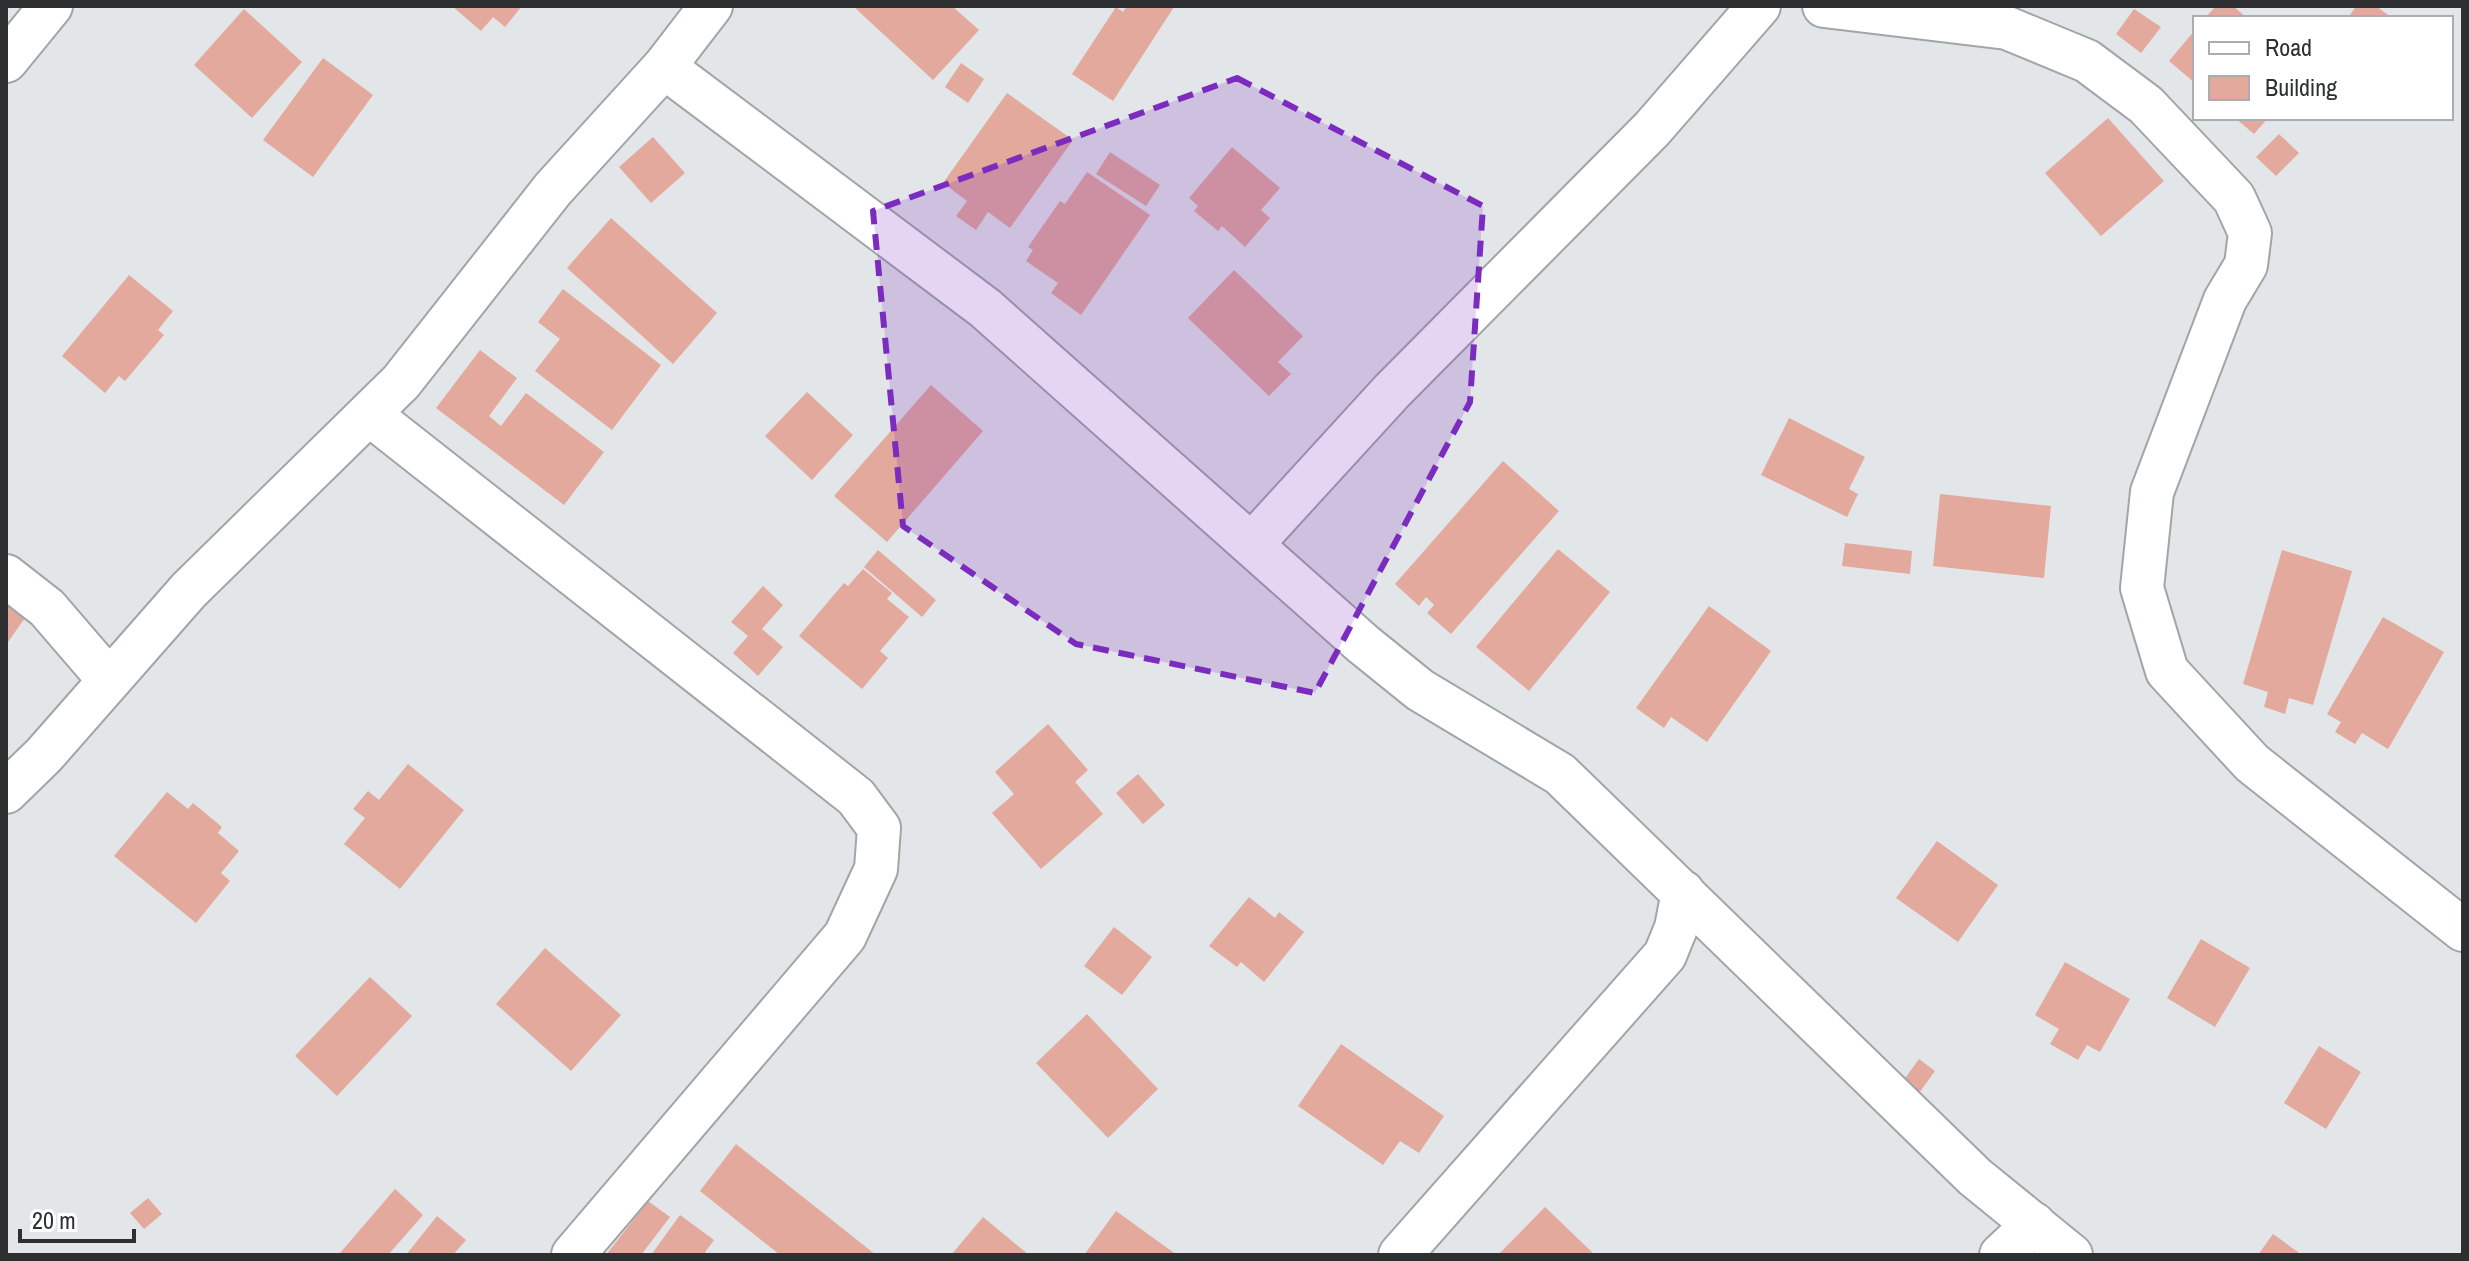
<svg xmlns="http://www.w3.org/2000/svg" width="2469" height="1261" font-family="'Archivo Narrow',sans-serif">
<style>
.building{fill:#e2a99c}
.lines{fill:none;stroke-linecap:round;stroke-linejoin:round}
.street-casing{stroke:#a2a5a7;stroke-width:46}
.street{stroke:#fff;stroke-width:42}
.marked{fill:#7b2cbf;fill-opacity:0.2;stroke:#7b2cbf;stroke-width:6;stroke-dasharray:16 10;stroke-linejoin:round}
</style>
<rect width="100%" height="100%" fill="#e3e6e8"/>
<g class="building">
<polygon points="452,6 522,6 505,27 493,17 481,31"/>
<polygon points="853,6 952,6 979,30 933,80"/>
<polygon points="1127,6 1174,7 1113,101 1072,74 1116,7 1123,12"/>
<polygon points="2216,6 2233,6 2247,18 2205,18"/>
<polygon points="2356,6 2376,6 2392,18 2348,18"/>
<polygon points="244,9 302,62 252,118 194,65"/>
<polygon points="2134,9 2161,27 2141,53 2116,34"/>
<polygon points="2195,30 2195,83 2169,61"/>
<polygon points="323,58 373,95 313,177 263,140"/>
<polygon points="961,63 984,79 968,103 945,87"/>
<polygon points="1007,93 1073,140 1010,228 988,212 976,230 956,216 967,201 943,183"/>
<polygon points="2108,118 2164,181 2101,236 2045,173"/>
<polygon points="2235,118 2268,118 2254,134"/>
<polygon points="2279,134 2299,153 2276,176 2256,157"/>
<polygon points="653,137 685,173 651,203 619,167"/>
<polygon points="1232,147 1280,188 1261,210 1270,218 1245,247 1222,226 1218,231 1194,211 1198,206 1189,198"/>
<polygon points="1110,152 1160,185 1146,206 1096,174"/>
<polygon points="1087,172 1150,215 1081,315 1051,293 1058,283 1026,261 1033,250 1028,247 1060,201 1065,204"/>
<polygon points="611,218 717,313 673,364 567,268"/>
<polygon points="1234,270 1303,336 1278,362 1291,374 1269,396 1188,318"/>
<polygon points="129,275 173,311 158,330 164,335 125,381 119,376 105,393 62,356"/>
<polygon points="563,289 661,365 612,430 535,371 560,339 538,322"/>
<polygon points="480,350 517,378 489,416 501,426 526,393 604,452 564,505 436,408"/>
<polygon points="931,385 983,431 887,542 834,496"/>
<polygon points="807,392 853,435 812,480 765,436"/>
<polygon points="1789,418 1865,457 1849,489 1858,494 1847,517 1761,475"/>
<polygon points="1503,461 1559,511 1451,634 1427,613 1434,605 1426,597 1419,606 1395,584"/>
<polygon points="1940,494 2051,506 2044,578 1933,566"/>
<polygon points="1845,543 1912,551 1910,574 1842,566"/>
<polygon points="1558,549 1610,592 1529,691 1476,647"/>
<polygon points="878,550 936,600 922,617 864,567"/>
<polygon points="2282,550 2352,571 2313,705 2289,698 2285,714 2264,707 2268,692 2243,684"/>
<polygon points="863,569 892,593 887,599 909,617 880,651 888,658 862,689 799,636 844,583 848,586"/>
<polygon points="763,586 783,605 762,629 783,647 758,676 733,653 748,636 731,622"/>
<polygon points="6,596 29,612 6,645"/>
<polygon points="1709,606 1771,651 1707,742 1671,717 1664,728 1636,708"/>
<polygon points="2383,617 2444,652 2388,749 2362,733 2355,744 2335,732 2341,722 2327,714"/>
<polygon points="1048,724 1088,770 1075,782 1103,814 1041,869 992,813 1014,794 995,772"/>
<polygon points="408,764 464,810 400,889 344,844 365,818 353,809 368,791 379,800"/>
<polygon points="1138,774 1165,805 1143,824 1116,793"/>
<polygon points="167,792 188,809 193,803 222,827 218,833 239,851 221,873 230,881 196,923 114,856"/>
<polygon points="1937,841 1998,885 1958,942 1896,898"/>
<polygon points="1249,897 1275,918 1279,912 1304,932 1264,982 1241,962 1237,967 1209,946"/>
<polygon points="1114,927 1152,957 1122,995 1084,966"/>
<polygon points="2201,939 2250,968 2215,1027 2167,998"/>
<polygon points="545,948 621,1015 571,1071 496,1004"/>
<polygon points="2065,962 2130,999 2100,1052 2087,1045 2078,1060 2050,1044 2059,1029 2035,1015"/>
<polygon points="370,977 412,1016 337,1096 295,1056"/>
<polygon points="1087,1014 1158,1089 1108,1138 1036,1063"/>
<polygon points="1341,1044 1444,1116 1419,1153 1400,1141 1383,1165 1298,1106"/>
<polygon points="2319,1046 2361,1072 2326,1129 2284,1103"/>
<polygon points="1919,1059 1935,1071 1919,1093 1903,1081"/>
<polygon points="736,1144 876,1255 780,1255 700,1191"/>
<polygon points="395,1189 423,1215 388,1255 342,1255 340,1253"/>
<polygon points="148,1198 162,1214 144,1229 130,1213"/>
<polygon points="648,1201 670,1217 641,1255 606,1255"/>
<polygon points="1545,1207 1595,1255 1498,1255"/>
<polygon points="1116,1211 1177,1255 1084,1255"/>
<polygon points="680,1215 714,1240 705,1252 708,1255 651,1255"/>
<polygon points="437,1216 466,1240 453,1255 406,1255"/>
<polygon points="983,1217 1029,1255 951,1255"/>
<polygon points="2273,1234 2302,1255 2258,1255"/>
</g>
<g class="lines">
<defs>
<g id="street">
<polyline points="1824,6 2007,28 2087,61 2146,105 2234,198 2250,233 2246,265 2225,300 2152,492 2142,588 2167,671 2252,763 2463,930"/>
<polyline points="6,61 51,6"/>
<polyline points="664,67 985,308 1363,644 1420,690 1560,774 1975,1177 2071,1255"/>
<polyline points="369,414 856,797 879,828 876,869 845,936 573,1255"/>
<polyline points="1252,544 1392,391 1652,129 1759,6"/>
<polyline points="6,576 47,608 109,680"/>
<polyline points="6,792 44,755 189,590 401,382 553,189 664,67 711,6"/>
<polyline points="1400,1255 1665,955 1676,928 1683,892"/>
<polyline points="2001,1255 2034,1224"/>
</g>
</defs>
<use href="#street" class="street-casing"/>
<use href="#street" class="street"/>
</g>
<path class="marked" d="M1237,78L1483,206L1470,402L1315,693L1076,644L903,526L873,211Z"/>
<rect width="2469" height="1261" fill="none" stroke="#2e2f30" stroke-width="16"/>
<rect x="2193" y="16" width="260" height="104" fill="#ffffff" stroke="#abacac" stroke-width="2"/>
<rect x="2209" y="42" width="40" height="12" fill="#ffffff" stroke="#abacac" stroke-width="2"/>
<text x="2265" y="56" font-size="24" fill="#2e2f30">Road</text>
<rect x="2209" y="76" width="40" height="24" fill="#e2a99c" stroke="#abacac" stroke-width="2"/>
<text x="2265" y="96" font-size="24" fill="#2e2f30">Building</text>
<path d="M20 1229v12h114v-12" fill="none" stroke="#2e2f30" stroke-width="4"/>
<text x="32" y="1229" font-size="24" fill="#2e2f30" stroke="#ffffff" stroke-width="6" paint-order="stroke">20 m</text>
</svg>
